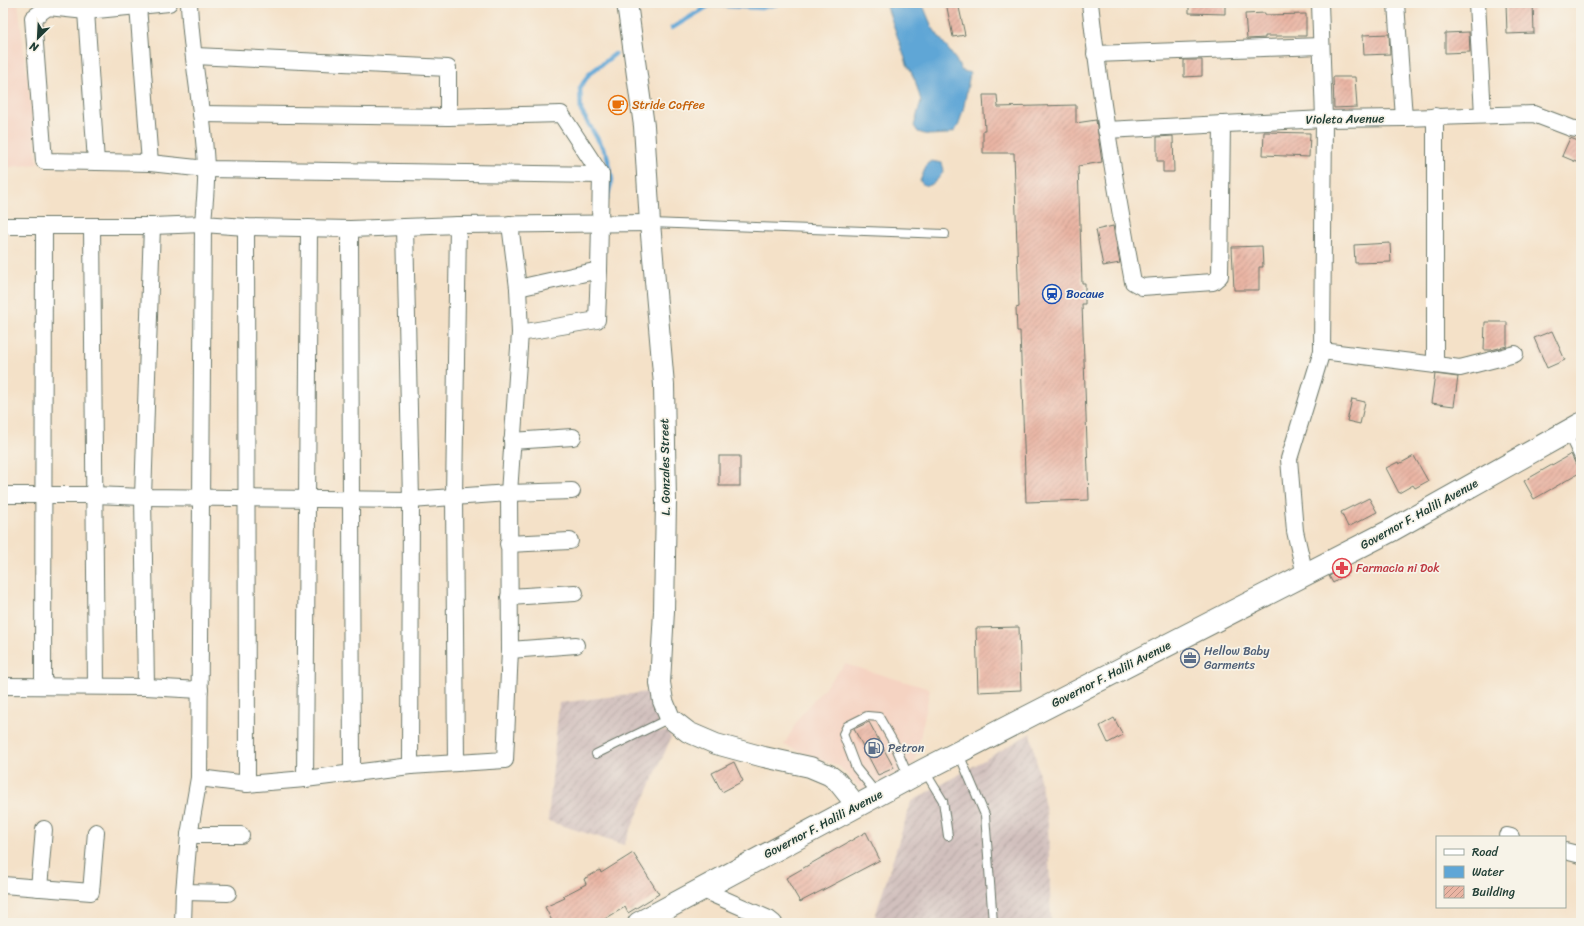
<svg xmlns="http://www.w3.org/2000/svg" width="1584" height="926" font-family="Sriracha,sans-serif">
<style>
.built{fill:#f5d3c2}
.industrial{fill:url(#industrial-furrows)}
.water{fill:#5fa6d6;stroke:#3f7285}
.lines{fill:none;stroke-linecap:round;stroke-linejoin:round}
.stream{stroke:#5fa6d6;stroke-width:4.5}
.building{fill:url(#building-hatch)}
.service-casing{stroke:#6a7668;stroke-width:10}
.minor-casing{stroke:#6a7668;stroke-width:18}
.tertiary-casing{stroke:#6a7668;stroke-width:22}
.primary-casing{stroke:#6a7668;stroke-width:24}
.service{stroke:#fff;stroke-width:8}
.minor{stroke:#fff;stroke-width:16}
.tertiary{stroke:#fff;stroke-width:20}
.primary{stroke:#fff;stroke-width:22}
.labels{text-anchor:middle;dominant-baseline:central;stroke-width:3.5;stroke-linejoin:round;paint-order:stroke}
.food-label{font-size:12px;fill:#c56008;stroke:#f7f3e8;text-anchor:start}
.street-label{font-size:12px;fill:#1f3d34;stroke:#f7f3e8}
.transit-label{font-size:12px;fill:#164399;stroke:#f7f3e8;text-anchor:start}
.health-label{font-size:12px;fill:#be3a42;stroke:#f7f3e8;text-anchor:start}
.service-label{font-size:12px;fill:#4e5e75;stroke:#f7f3e8;text-anchor:start}
</style>
<defs>
<pattern id="industrial-furrows" width="10" height="10" patternUnits="userSpaceOnUse"><rect width="10" height="10" fill="#d1c0bd"/><path d="M-1 1l2-2M0 10L10 0M9 11l2-2" fill="none" stroke="#a99d9a"/></pattern>
<pattern id="building-hatch" width="6" height="6" patternUnits="userSpaceOnUse"><rect width="6" height="6" fill="#eab5a4"/><path d="M-1 1l2-2M0 6l6-6M5 7l2-2" fill="none" stroke="#bd9486"/></pattern>
</defs>
<rect width="100%" height="100%" fill="#f7f3e8"/>
<filter id="ink" filterUnits="userSpaceOnUse"><feTurbulence type="fractalNoise" baseFrequency=".025" numOctaves="2"/><feDisplacementMap in="SourceGraphic" scale="8" xChannelSelector="R" yChannelSelector="G"/><feConvolveMatrix kernelMatrix="1 2 1 2 8 2 1 2 1" color-interpolation-filters="sRGB"/></filter>
<filter id="wash" filterUnits="userSpaceOnUse"><feTurbulence type="fractalNoise" baseFrequency=".012" numOctaves="4" result="noise"/><feDisplacementMap in="SourceGraphic" scale="16" xChannelSelector="R" yChannelSelector="G"/><feGaussianBlur stdDeviation="0.9" result="paint"/><feColorMatrix in="noise" values="0 0 0 0 0 0 0 0 0 0 0 0 0 0 0 0 0 1.4 0 .05"/><feComposite in="paint" operator="in"/></filter>
<g filter="url(#wash)">
<rect width="100%" height="100%" fill="#f4e1c8"/>
<g class="built">
<polygon points="3,3 18,3 38,164 3,168"/>
<polygon points="845,664 930,689 915,763 863,791 840,767 784,745 800,716"/>
</g>
<g class="industrial">
<polygon points="656,691 659,732 668,731 671,738 624,845 548,821 559,703"/>
<polygon points="1031,733 1048,823 1051,923 873,923 911,802"/>
</g>
<g class="water">
<polygon points="897,3 922,3 932,27 956,60 961,70 970,73 964,106 959,124 955,131 948,134 928,135 918,132 914,126 921,101 915,80 907,64 887,7"/>
<path d="M931,161L942,163L944,170C940,178 928,193 920,181L927,164Z"/>
</g>
<g class="lines">
<g class="stream">
<polyline points="672,28 710,5 761,8 781,3"/>
<polyline points="607,198 612,180 607,155 581,111 580,88 589,74 615,54"/>
</g>
</g>
<g id="blocks">
<g class="building">
<polygon points="946,3 958,3 965,35 953,37"/>
<polygon points="1189,3 1225,3 1225,14 1189,13"/>
<polygon points="1506,3 1533,3 1534,33 1507,34"/>
<polygon points="1265,13 1265,15 1306,14 1306,36 1265,36 1265,38 1247,39 1245,14"/>
<polygon points="1469,32 1470,52 1445,53 1445,33"/>
<polygon points="1389,34 1390,54 1364,55 1363,35"/>
<polygon points="1184,60 1202,60 1202,76 1184,77"/>
<polygon points="1333,77 1355,77 1357,107 1334,108"/>
<polygon points="983,95 997,95 998,107 1076,105 1076,123 1096,120 1102,162 1078,166 1082,283 1085,283 1085,304 1082,304 1089,500 1026,502 1020,331 1017,331 1016,308 1019,307 1014,153 983,153 983,130 985,130"/>
<polygon points="1264,132 1310,133 1309,157 1263,155"/>
<polygon points="1173,136 1174,172 1163,172 1163,161 1157,161 1157,137"/>
<polygon points="1570,138 1581,142 1581,164 1562,156"/>
<polygon points="1113,226 1120,263 1103,266 1096,230"/>
<polygon points="1390,243 1391,262 1355,263 1354,245"/>
<polygon points="1262,246 1263,267 1259,267 1259,290 1234,290 1232,247"/>
<polygon points="1485,322 1507,322 1507,346 1491,350 1484,350"/>
<polygon points="1552,331 1565,360 1547,368 1534,338"/>
<polygon points="1435,374 1458,377 1454,406 1431,403"/>
<polygon points="1352,399 1365,402 1360,424 1347,421"/>
<polygon points="1571,454 1576,465 1581,467 1581,472 1534,499 1524,481"/>
<rect x="719" y="456" width="21" height="30"/>
<polygon points="1414,456 1428,481 1415,488 1413,485 1399,493 1386,468 1398,462 1399,464"/>
<polygon points="1369,498 1377,512 1348,527 1341,512"/>
<polygon points="1347,567 1350,572 1333,583 1329,576"/>
<polygon points="1019,627 1021,690 978,692 976,628"/>
<polygon points="1114,718 1123,735 1108,743 1100,726"/>
<polygon points="869,722 894,768 878,775 854,729"/>
<polygon points="734,762 743,781 722,792 712,773"/>
<polygon points="866,832 880,860 800,902 786,878"/>
<polygon points="633,853 659,894 628,913 625,907 598,923 553,923 545,907 565,898 563,896 586,884 584,879 600,870 601,873"/>
</g>
</g>
</g>
<g filter="url(#ink)">
<use href="#blocks" fill-opacity="0" stroke="#6a7668" stroke-width="1"/>
<g class="lines">
<defs>
<g id="service">
<polyline points="651,223 945,234"/>
<polyline points="1567,433 1581,462"/>
<polyline points="596,754 670,718"/>
<polyline points="959,754 985,815 993,923"/>
<polyline points="924,770 943,801 948,836"/>
<polyline points="877,794 856,768 843,734 847,726 867,716 879,717 895,745 909,778"/>
</g>
<g id="minor">
<polyline points="169,3 86,11 48,7 33,18 44,161 150,163 206,169 601,175"/>
<path d="M1090,3C1100,97 1116,189 1133,282L1142,287L1213,282L1220,276L1222,124"/>
<polyline points="1396,3 1404,118"/>
<polyline points="1477,3 1483,115"/>
<polyline points="138,6 150,163"/>
<polyline points="86,11 96,162"/>
<polyline points="1095,54 1321,46"/>
<polyline points="195,56 448,68 448,117"/>
<polyline points="201,114 448,117 561,114 601,175 599,270"/>
<polyline points="1106,130 1324,119 1404,118 1534,114 1571,128 1581,130"/>
<polyline points="3,226 152,226 203,224 246,227 350,229 458,225 650,223"/>
<polyline points="92,226 96,686"/>
<polyline points="246,227 247,784"/>
<polyline points="405,227 411,500 410,766"/>
<polyline points="350,229 352,773"/>
<polyline points="518,288 599,270 597,320 520,333"/>
<polyline points="1322,351 1460,368 1515,354"/>
<polyline points="1435,365 1435,116"/>
<polyline points="512,441 573,437"/>
<polyline points="3,495 95,495 143,497 411,500 509,493 572,491"/>
<polyline points="508,544 570,541"/>
<polyline points="1305,575 1295,531 1289,459 1322,351 1324,119 1320,3"/>
<polyline points="509,597 575,593"/>
<polyline points="510,650 576,645"/>
<polyline points="3,686 146,687 200,690"/>
<polyline points="43,686 44,226"/>
<polyline points="146,687 143,497 152,226"/>
<polyline points="456,763 454,497 458,225"/>
<polyline points="199,778 247,784 305,779 410,766 505,760 510,650 509,493 520,333 518,288 510,224"/>
<polyline points="305,779 309,228"/>
<polyline points="189,835 241,835"/>
<polyline points="1507,836 1511,837"/>
<polyline points="1565,851 1581,855"/>
<polyline points="3,885 91,892 96,832"/>
<polyline points="39,888 44,829"/>
<polyline points="703,890 769,919 774,923"/>
<polyline points="184,892 228,893"/>
<path d="M183,923L184,892L189,835L199,778L203,224C204,205 207,187 206,168C204,113 191,58 189,3"/>
</g>
<polyline id="tertiary" points="627,3 644,126 650,223 664,385 666,502 664,611 660,683 663,701 670,718 688,732 716,744 764,757 810,767 829,775 837,781 857,806"/>
<polyline id="primary" points="639,923 924,770 1392,530 1581,424"/>
</defs>
<use href="#service" class="service-casing"/>
<use href="#minor" class="minor-casing"/>
<use href="#tertiary" class="tertiary-casing"/>
<use href="#primary" class="primary-casing"/>
<use href="#service" class="service"/>
<use href="#minor" class="minor"/>
<use href="#tertiary" class="tertiary"/>
<use href="#primary" class="primary"/>
</g>
</g>
<defs>
<symbol id="cafe-ring" viewBox="-11 -11 22 22"><circle r="9.5" fill="#f7f3e8" stroke="#e8710a" stroke-width="1.5"/><path d="M-5.5-4.5H6V0H3Q3 3.5 0 3.5H-2.5Q-5.5 3.5-5.5 0ZM3-3.2v2h1.7v-2ZM-6 4.5H4V6H-6Z" fill="#e8710a"/></symbol>
<symbol id="station-ring" viewBox="-11 -11 22 22"><circle r="9.5" fill="#f7f3e8" stroke="#1a4fb4" stroke-width="1.5"/><path d="M-3-6H3Q5-6 5-4V2Q5 4 3 4L4.5 6H3L1.5 4h-3L-3 6H-4.5L-3 4Q-5 4-5 2V-4Q-5-6-3-6ZM-3.5-4v3h7v-3ZM-3.5 1v1.5H-2V1ZM2 1v1.5H3.5V1Z" fill="#1a4fb4"/></symbol>
<symbol id="pharmacy-ring" viewBox="-11 -11 22 22"><circle r="9.5" fill="#f7f3e8" stroke="#e0444e" stroke-width="1.5"/><path d="M-2-6h4v4h4v4h-4v4h-4v-4h-4v-4h4Z" fill="#e0444e"/></symbol>
<symbol id="office-ring" viewBox="-11 -11 22 22"><circle r="9.5" fill="#f7f3e8" stroke="#5c6f8a" stroke-width="1.5"/><path d="M-6-3h4V-5.5h4V-3h4V5H-6ZM-1-4.5V-3h2v-1.5ZM-6 0V1H6V0Z" fill="#5c6f8a"/></symbol>
<symbol id="fuel-ring" viewBox="-11 -11 22 22"><circle r="9.5" fill="#f7f3e8" stroke="#5c6f8a" stroke-width="1.5"/><path d="M-5.5-6h7V0h2V4h1.3V-2.5L3-4.5l.8-.8L6-3V5H2.5V1h-1V6h-7ZM-4.2-4.7v3.2H.2V-4.7Z" fill="#5c6f8a"/></symbol>
</defs>
<g fill-rule="evenodd">
<use href="#cafe-ring" x="607" y="94" width="22" height="22"/>
<use href="#station-ring" x="1041" y="283" width="22" height="22"/>
<use href="#pharmacy-ring" x="1331" y="557" width="22" height="22"/>
<use href="#office-ring" x="1179" y="647" width="22" height="22"/>
<use href="#fuel-ring" x="863" y="737" width="22" height="22"/>
</g>
<g class="labels">
<g class="food-label">
<text x="632" y="105">Stride Coffee</text>
</g>
<g class="street-label">
<text transform="translate(1345 119) rotate(-1)">Violeta Avenue</text>
<text transform="translate(665 467) rotate(-91)">L. Gonzales Street</text>
<text transform="translate(1419 514) rotate(-29)">Governor F. Halili Avenue</text>
<text transform="translate(1111 674) rotate(-27)">Governor F. Halili Avenue</text>
<text transform="translate(823 824) rotate(-28)">Governor F. Halili Avenue</text>
</g>
<g class="transit-label">
<text x="1066" y="294">Bocaue</text>
</g>
<g class="health-label">
<text x="1356" y="568">Farmacia ni Dok</text>
</g>
<g class="service-label">
<text x="1204" y="651">Hellow Baby<tspan x="1204" dy="14">Garments</tspan></text>
<text x="888" y="748">Petron</text>
</g>
</g>
<rect width="1584" height="926" fill="none" stroke="#f7f3e8" stroke-width="16"/>
<rect x="1436" y="836" width="130" height="72" fill="#f7f3e8" stroke="#a1aaa0"/>
<rect x="1444" y="849" width="20" height="6" fill="#ffffff" stroke="#a1aaa0"/>
<text x="1472" y="856" font-size="12" fill="#1f3d34">Road</text>
<rect x="1444" y="866" width="20" height="12" fill="#5fa6d6" stroke="#a1aaa0"/>
<text x="1472" y="876" font-size="12" fill="#1f3d34">Water</text>
<rect x="1444" y="886" width="20" height="12" fill="url(#building-hatch)" stroke="#a1aaa0"/>
<text x="1472" y="896" font-size="12" fill="#1f3d34">Building</text>
<g transform="translate(38 38) rotate(204)" stroke="#f7f3e8" stroke-width="3" paint-order="stroke">
<path d="M0-3L7 15L0 10L-7 15Z" fill="#1f3d34"/>
<text y="-6" font-size="11" font-weight="bold" text-anchor="middle" fill="#1f3d34">N</text>
</g>
</svg>
